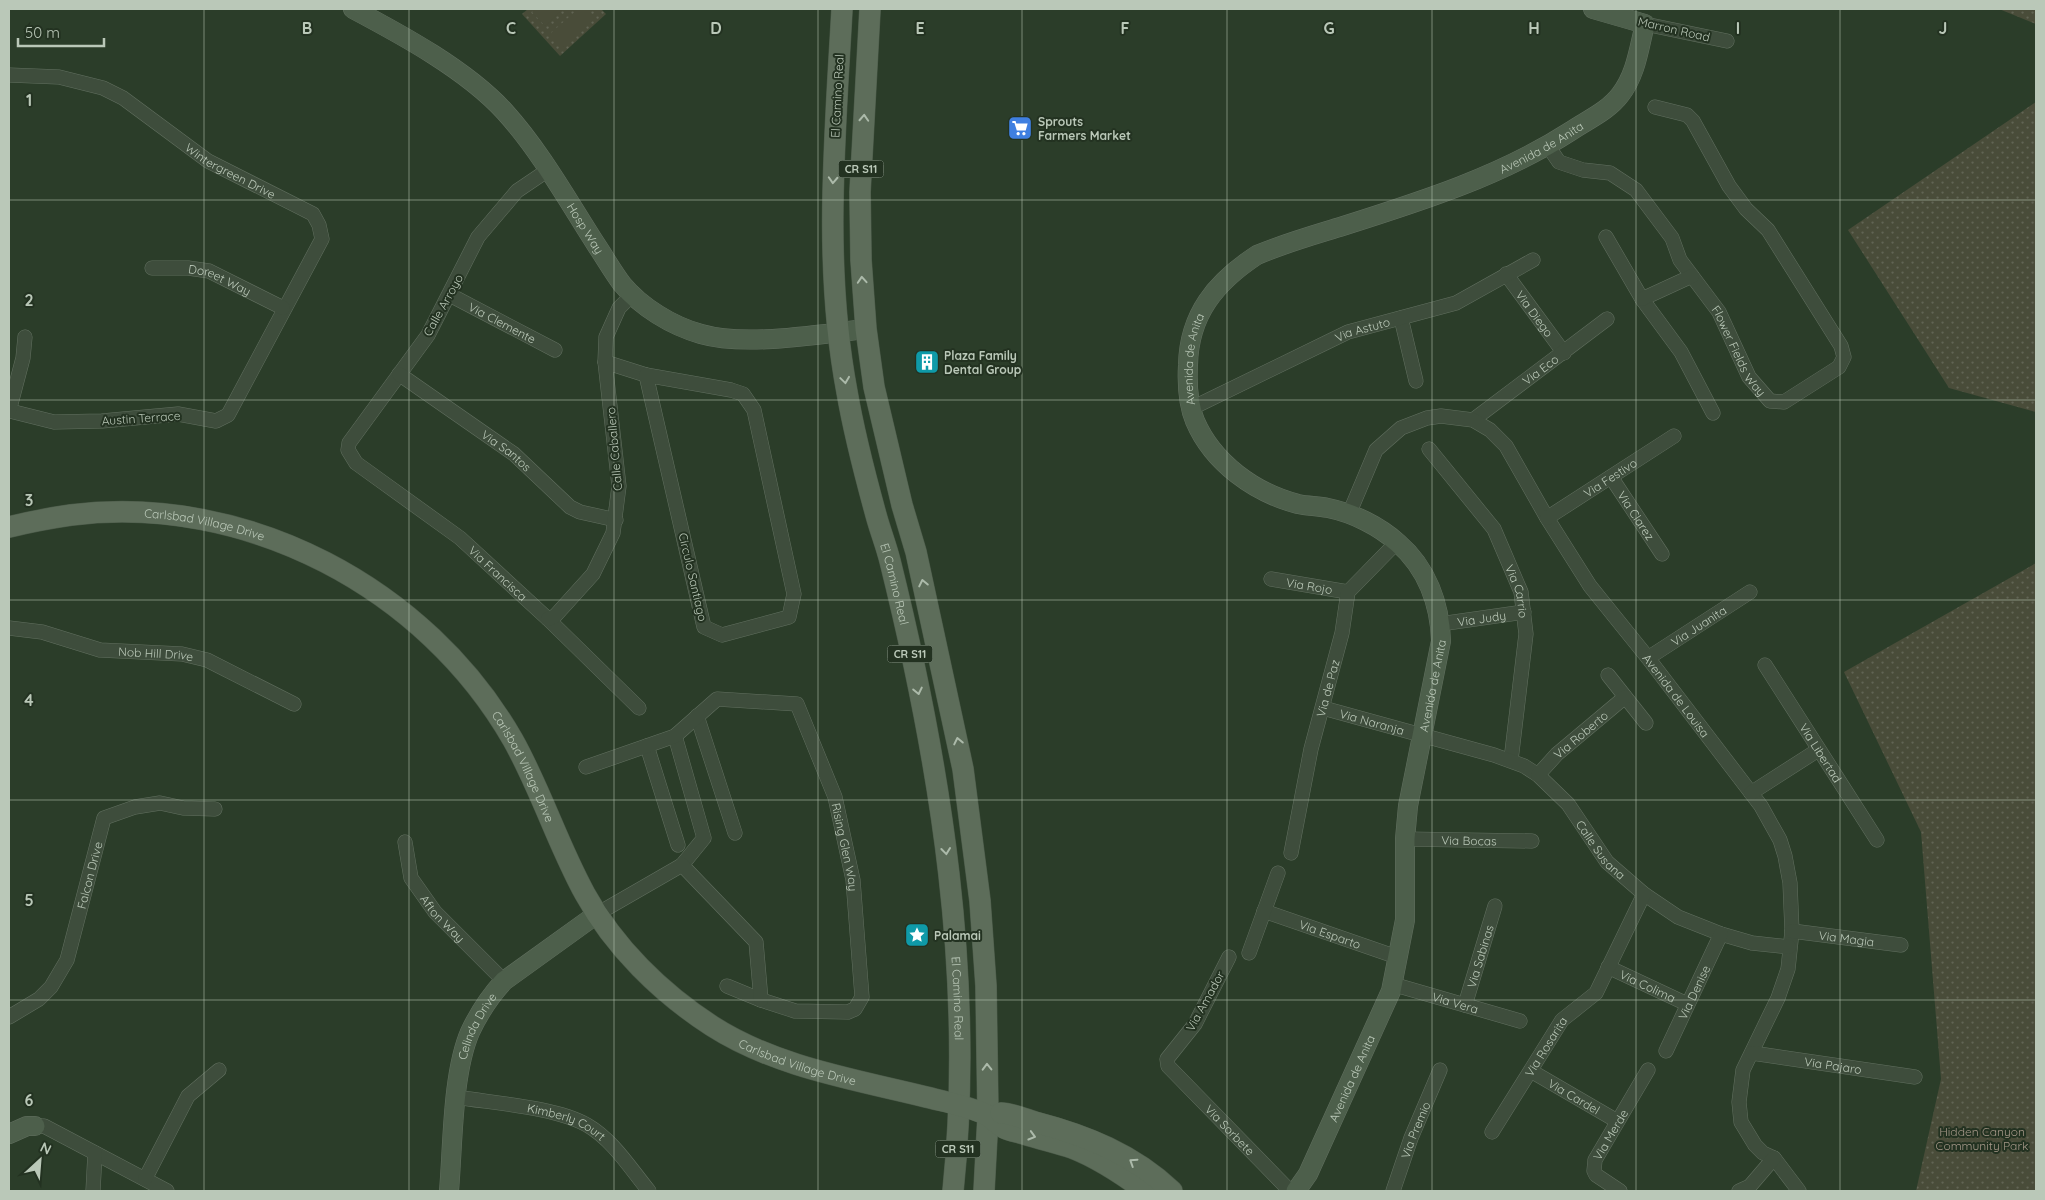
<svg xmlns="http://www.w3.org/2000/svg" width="2045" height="1200" font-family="Quicksand,sans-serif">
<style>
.green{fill:url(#green-dots)}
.pitch{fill:#494c39}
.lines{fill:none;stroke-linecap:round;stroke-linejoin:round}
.street-casing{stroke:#627060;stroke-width:15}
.secondary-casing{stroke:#627060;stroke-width:20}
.primary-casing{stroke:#4a5948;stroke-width:22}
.street{stroke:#3e4d3c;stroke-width:14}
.secondary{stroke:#4d5f4b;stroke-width:19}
.primary{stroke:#5d6d5a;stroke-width:21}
.oneway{stroke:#acbaaa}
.grid{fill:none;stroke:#bac8b8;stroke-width:1;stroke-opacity:0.55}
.labels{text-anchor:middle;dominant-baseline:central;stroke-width:4;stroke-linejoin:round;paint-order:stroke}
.shield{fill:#233221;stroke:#8d9b8b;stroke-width:1}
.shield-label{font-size:11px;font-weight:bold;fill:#bac8b8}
.street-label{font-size:12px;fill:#bac8b8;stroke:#233221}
.poi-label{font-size:12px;font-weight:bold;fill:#bac8b8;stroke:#233221;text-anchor:start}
.park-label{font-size:12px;fill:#a59788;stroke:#233221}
.grid-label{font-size:16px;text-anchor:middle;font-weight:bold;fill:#bac8b8;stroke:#233221;stroke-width:4;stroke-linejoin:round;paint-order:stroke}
</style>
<defs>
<pattern id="green-dots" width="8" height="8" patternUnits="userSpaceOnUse" patternTransform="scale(1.25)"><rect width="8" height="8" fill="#494c39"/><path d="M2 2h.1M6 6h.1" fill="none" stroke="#616454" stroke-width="1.8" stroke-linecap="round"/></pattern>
</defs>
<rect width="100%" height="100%" fill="#2b3d29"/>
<g class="green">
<polygon points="528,9 601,9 606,14 560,56 522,14"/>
<polygon points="1999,9 2036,9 2036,24"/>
<polygon points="2036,102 2036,412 1949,388 1848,230"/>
<polygon points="2036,563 2036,1191 1916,1191 1941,1079 1921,832 1844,672"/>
</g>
<g class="pitch">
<polygon points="536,9 563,9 545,26 532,12"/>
<polygon points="578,9 585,9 594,19 564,47 551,33"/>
</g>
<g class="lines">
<defs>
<g id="street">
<polyline points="1645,24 1727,41"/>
<path id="s1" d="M9,75L59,77L103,88L123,98L208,161L313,214L319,225L322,239L228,415L216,421L178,414L102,421L54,422L10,411"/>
<path id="s2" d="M1548,146L1559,162L1583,170L1610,173L1636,190L1672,238L1680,260L1719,312L1749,377L1770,401L1784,402L1839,367L1844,357L1841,346L1768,230L1746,209L1729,186L1693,121L1687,115L1655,107"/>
<path id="s3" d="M548,170L517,191L478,237L428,335L349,443L348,450L356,463L460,538L548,619L639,708"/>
<polyline points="1606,237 1642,299 1681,352 1713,413"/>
<path id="s4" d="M152,268H188L209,271L283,308"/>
<path id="s5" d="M1506,274L1564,353"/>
<path id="s6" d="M450,295L555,350"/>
<polyline points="1642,299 1692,276"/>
<polyline points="1401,318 1416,381"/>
<polyline points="605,362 646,375"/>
<path id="s7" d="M399,374L514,454L570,507L580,512L616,520"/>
<polygon points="646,375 731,390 743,394 754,410 794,594 789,617 722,635 704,627"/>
<path id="s8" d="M1192,408L1348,332L1456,303L1533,260"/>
<polyline points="9,411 23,358 25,337"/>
<path id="s9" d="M1473,420L1607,319"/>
<path id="s10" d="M1429,449L1494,529L1521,592L1526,634L1511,760"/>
<path id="s11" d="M1611,477L1662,554"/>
<path id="s12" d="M1349,514L1376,450L1401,428L1427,418L1441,416L1473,420L1490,430L1506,446L1547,518L1590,586L1648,658L1761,806L1780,840L1785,856L1790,883L1792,931L1788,969L1778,998L1743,1070L1739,1102L1741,1122L1755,1145L1763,1153L1774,1158L1799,1191"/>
<path id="s13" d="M1547,518L1674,436"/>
<path id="s14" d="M1271,579L1348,592"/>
<polyline points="548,619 555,616 593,574 613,533 619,486 605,362 606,337 619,308 633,294"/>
<path id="s15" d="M1440,624L1524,612"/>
<path id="s16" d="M9,628L42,632L100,650L182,654L207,660L294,704"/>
<path id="s17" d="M1648,658L1750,592"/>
<path id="s18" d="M1765,665L1877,840"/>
<polyline points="1608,675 1646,723"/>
<path id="s19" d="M1323,708L1494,755L1524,766L1538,775L1568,804L1607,862L1644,894L1678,917L1721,934L1752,943L1789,947"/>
<polyline points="697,716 735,833"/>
<polyline points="675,736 704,838 682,865"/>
<polyline points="647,746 678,845"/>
<path id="s20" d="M586,767L675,736L717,699L797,704L835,797L853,880L862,997L855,1009L848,1012L795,1011L761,1000L727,986"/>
<path id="s21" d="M1538,775L1557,754L1625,697"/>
<polyline points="1751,793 1818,750"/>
<path id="s22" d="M1405,839L1532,841"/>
<path id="s23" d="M405,842L411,878L435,912L504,981"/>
<path id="s24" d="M1291,853L1311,749L1342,633L1348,592L1397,542"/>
<path id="s25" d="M1264,911L1397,957"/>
<polyline points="597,914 682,865 756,942 761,1000"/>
<path id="s26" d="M1792,931L1901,945"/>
<polyline points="1249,953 1278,873"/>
<path id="s27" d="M1229,957L1195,1024L1167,1059L1168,1066L1290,1191"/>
<path id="s28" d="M1608,967L1687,1004"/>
<path id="s29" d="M1392,984L1520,1021"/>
<path id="s30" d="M1465,1005L1495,906"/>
<path id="s31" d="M9,1017L39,999L51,987L67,960L104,818L135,807L160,803L183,808L215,809"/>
<path id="s32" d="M1666,1051L1721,934"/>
<path id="s33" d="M1752,1053L1915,1077"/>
<path id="s34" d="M1531,1071L1617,1121"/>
<path id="s35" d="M456,1097C492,1103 556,1107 587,1125C613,1140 630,1168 649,1191"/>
<polyline points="35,1126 44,1126 167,1191"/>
<path id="s36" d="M1492,1132L1562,1020L1596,993L1644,894"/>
<polyline points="145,1179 188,1096 219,1070"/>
<polyline points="93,1191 95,1153"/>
<path id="s37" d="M1393,1191L1411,1138L1440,1070"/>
<path id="s38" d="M1620,1191L1596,1175L1594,1171L1595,1160L1648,1070"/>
<polyline points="1739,1191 1750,1186 1774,1158"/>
</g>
<g id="secondary">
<path id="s39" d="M353,9C402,35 467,70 505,112C541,152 568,201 597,246C605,258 613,272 622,284C641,307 672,326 701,334C746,347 818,334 866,329"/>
<polyline points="9,1134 27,1126 35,1126"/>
<path id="s40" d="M449,1191C453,1145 452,1074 470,1032C478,1015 491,995 504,981L597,914"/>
<path id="s41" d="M1296,1191L1308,1174L1391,991L1405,920V839L1408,806L1441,641C1440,604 1427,568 1398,543C1379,526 1353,513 1328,508C1318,506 1307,506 1298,504C1255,493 1213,463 1195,421C1188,404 1187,383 1188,365C1189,314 1216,282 1257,255C1285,243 1314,235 1343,226C1422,201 1501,176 1571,131C1587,120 1608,111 1620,95C1636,75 1639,48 1645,24L1593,9"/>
</g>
<g id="primary">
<path id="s42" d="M842,9C835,137 823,265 847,392C854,433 865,475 876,515C880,530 886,545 890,561C941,766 975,980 953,1191"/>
<polyline points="870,9 860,192 861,260 866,329 874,387 902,505 916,552 963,769 980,901 986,986 988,1116 984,1191"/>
<path id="s43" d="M9,527C29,522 50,518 71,515C247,493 426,588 513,740C541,790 558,845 585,894C614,947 661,993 712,1026C776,1067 853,1079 926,1097C946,1102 969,1106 987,1115C993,1119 998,1125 1004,1128C1010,1131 1018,1132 1024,1134C1040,1139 1056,1143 1072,1148C1098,1158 1122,1174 1145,1191"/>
<path d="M1001,1113C1011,1113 1024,1119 1035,1122C1085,1135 1133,1154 1172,1191"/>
</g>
</defs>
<use href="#street" class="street-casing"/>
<use href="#secondary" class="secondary-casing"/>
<use href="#primary" class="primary-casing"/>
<use href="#street" class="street"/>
<use href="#secondary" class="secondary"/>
<use href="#primary" class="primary"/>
</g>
<defs><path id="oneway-chevron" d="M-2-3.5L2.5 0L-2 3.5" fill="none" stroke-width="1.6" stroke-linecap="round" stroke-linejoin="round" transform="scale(1.25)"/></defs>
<g class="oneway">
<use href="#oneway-chevron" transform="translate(864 118) rotate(-87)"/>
<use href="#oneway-chevron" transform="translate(833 180) rotate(93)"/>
<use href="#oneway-chevron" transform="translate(862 280) rotate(-94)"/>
<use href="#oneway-chevron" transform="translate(845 380) rotate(82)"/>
<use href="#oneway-chevron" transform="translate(923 583) rotate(-102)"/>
<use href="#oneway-chevron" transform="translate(918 691) rotate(78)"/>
<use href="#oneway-chevron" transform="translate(958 741) rotate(-102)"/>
<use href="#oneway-chevron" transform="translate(946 851) rotate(83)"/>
<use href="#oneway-chevron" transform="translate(987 1067) rotate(-91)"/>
<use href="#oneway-chevron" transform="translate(1032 1136) rotate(16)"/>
<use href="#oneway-chevron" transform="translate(1133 1162) rotate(-147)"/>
</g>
<path class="grid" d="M204,9V1191M409,9V1191M614,9V1191M818,9V1191M1022,9V1191M1227,9V1191M1432,9V1191M1636,9V1191M1840,9V1191M9,200H2036M9,400H2036M9,600H2036M9,800H2036M9,1000H2036"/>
<defs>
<symbol id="supermarket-square" viewBox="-11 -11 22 22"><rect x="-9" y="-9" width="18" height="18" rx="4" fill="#3f7fe0" stroke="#233221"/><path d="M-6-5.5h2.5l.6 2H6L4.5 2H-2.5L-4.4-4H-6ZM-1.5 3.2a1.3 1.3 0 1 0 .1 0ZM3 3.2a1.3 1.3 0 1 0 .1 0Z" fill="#fff"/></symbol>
<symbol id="building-square" viewBox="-11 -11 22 22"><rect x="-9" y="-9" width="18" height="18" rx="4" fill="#0f9aa8" stroke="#233221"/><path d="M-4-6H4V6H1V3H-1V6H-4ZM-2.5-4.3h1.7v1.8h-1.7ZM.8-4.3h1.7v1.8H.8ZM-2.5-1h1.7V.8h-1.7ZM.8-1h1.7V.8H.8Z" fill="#fff"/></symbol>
<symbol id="sight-square" viewBox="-11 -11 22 22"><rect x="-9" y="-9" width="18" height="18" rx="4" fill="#0f9aa8" stroke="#233221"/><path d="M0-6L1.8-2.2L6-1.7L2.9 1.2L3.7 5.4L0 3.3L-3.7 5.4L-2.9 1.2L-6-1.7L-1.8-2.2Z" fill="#fff"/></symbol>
</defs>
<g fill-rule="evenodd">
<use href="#supermarket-square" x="1006" y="114" width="28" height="28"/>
<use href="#building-square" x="913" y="348" width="28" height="28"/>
<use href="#sight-square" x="903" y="921" width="28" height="28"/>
</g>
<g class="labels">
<g class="shield">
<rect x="838.5" y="160.5" width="45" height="17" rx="4"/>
<rect x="887.5" y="645.5" width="45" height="17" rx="4"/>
<rect x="935.5" y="1140.5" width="45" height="17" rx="4"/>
</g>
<g class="shield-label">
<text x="861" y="169">CR S11</text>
<text x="910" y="654">CR S11</text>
<text x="958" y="1149">CR S11</text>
</g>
<g class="street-label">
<text transform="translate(1674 29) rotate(13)">Marron Road</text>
<text transform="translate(837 96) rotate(-87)">El Camino Real</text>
<text stroke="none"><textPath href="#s41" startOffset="1430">Avenida de Anita</textPath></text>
<text stroke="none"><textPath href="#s1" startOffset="248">Wintergreen Drive</textPath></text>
<text stroke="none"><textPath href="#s39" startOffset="326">Hosp Way</textPath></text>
<text stroke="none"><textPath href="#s4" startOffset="70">Doreet Way</textPath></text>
<text transform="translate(443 305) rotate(-61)">Calle Arroyo</text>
<text stroke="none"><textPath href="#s5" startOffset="49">Via Diego</textPath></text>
<text stroke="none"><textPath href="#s6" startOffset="59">Via Clemente</textPath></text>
<text stroke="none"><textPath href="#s8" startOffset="188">Via Astuto</textPath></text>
<text stroke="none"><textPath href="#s2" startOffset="295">Flower Fields Way</textPath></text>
<text stroke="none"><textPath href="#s41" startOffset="996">Avenida de Anita</textPath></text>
<text stroke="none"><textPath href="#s9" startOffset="84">Via Eco</textPath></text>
<text transform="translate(141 418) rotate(-4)">Austin Terrace</text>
<text transform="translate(614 449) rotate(-95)">Calle Caballero</text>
<text stroke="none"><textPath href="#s7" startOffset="132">Via Santos</textPath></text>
<text stroke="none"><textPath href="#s13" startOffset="75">Via Festivo</textPath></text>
<text stroke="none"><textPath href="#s11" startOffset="46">Via Clarez</textPath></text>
<text stroke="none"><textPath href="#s43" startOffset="198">Carlsbad Village Drive</textPath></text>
<text stroke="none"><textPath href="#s3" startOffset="544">Via Francisca</textPath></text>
<text transform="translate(693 577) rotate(77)">Circulo Santiago</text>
<text stroke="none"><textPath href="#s42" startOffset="582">El Camino Real</textPath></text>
<text stroke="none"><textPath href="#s14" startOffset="39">Via Rojo</textPath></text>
<text stroke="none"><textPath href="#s10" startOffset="170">Via Carrio</textPath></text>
<text stroke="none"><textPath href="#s15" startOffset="42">Via Judy</textPath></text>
<text stroke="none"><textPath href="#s17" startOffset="60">Via Juanita</textPath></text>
<text stroke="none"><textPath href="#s16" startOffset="150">Nob Hill Drive</textPath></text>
<text stroke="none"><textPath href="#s41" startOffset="531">Avenida de Anita</textPath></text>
<text stroke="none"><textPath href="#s24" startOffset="169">Via de Paz</textPath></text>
<text stroke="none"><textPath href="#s12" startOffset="522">Avenida de Louisa</textPath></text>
<text stroke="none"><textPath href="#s19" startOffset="51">Via Naranja</textPath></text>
<text stroke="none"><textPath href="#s21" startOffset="59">Via Roberto</textPath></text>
<text stroke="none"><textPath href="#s18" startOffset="104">Via Libertad</textPath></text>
<text stroke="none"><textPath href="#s43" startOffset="616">Carlsbad Village Drive</textPath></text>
<text stroke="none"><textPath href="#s22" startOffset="64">Via Bocas</textPath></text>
<text stroke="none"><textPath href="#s20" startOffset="382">Rising Glen Way</textPath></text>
<text stroke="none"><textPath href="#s19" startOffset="324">Calle Susana</textPath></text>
<text stroke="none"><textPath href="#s31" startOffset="171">Falcon Drive</textPath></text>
<text stroke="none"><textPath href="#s23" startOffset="88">Afton Way</textPath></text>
<text stroke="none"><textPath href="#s25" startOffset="70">Via Esparto</textPath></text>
<text stroke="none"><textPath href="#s26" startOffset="55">Via Magia</textPath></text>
<text stroke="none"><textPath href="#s30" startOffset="51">Via Sabinas</textPath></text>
<text stroke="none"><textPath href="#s28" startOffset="44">Via Colima</textPath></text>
<text stroke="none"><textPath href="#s32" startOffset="65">Via Denise</textPath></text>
<text stroke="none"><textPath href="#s42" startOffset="1002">El Camino Real</textPath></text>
<text transform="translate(1205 1001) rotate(-61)">Via Amador</text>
<text stroke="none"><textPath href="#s29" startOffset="66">Via Vera</textPath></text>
<text stroke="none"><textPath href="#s40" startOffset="169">Celinda Drive</textPath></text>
<text stroke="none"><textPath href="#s36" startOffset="101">Via Rosarita</textPath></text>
<text stroke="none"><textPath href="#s43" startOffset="1036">Carlsbad Village Drive</textPath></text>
<text stroke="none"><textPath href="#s33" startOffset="82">Via Pajaro</textPath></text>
<text stroke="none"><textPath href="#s41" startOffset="126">Avenida de Anita</textPath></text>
<text stroke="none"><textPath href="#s34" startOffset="50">Via Cardel</textPath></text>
<text stroke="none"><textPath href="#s35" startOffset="114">Kimberly Court</textPath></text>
<text stroke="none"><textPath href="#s27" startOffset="216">Via Sorbete</textPath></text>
<text stroke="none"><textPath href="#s37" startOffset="65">Via Premio</textPath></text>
<text stroke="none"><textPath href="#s38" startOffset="74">Via Merde</textPath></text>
</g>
<g class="poi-label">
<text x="1038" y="121">Sprouts<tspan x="1038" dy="14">Farmers Market</tspan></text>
<text x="944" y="355">Plaza Family<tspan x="944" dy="14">Dental Group</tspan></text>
<text x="934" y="935">Palamai</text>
</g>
<g class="park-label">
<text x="1982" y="1131">Hidden Canyon<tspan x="1982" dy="14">Community Park</tspan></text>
</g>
</g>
<g class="grid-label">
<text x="307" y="34">B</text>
<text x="511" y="34">C</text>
<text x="716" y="34">D</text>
<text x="920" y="34">E</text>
<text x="1125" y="34">F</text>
<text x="1329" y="34">G</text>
<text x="1534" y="34">H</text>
<text x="1738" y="34">I</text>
<text x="1943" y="34">J</text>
<text x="29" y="106">1</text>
<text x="29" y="306">2</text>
<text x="29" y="506">3</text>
<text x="29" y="706">4</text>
<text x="29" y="906">5</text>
<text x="29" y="1106">6</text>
</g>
<rect width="2045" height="1200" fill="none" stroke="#bac8b8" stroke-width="20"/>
<g transform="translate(40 1160) rotate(26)" stroke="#233221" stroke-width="4" paint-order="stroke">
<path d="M0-4L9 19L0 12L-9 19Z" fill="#bac8b8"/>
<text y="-8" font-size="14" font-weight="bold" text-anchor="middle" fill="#bac8b8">N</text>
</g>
<path d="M18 38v8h86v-8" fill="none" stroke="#bac8b8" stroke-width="2.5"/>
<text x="25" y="38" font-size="15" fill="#bac8b8" stroke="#233221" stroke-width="4" paint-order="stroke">50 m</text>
</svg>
